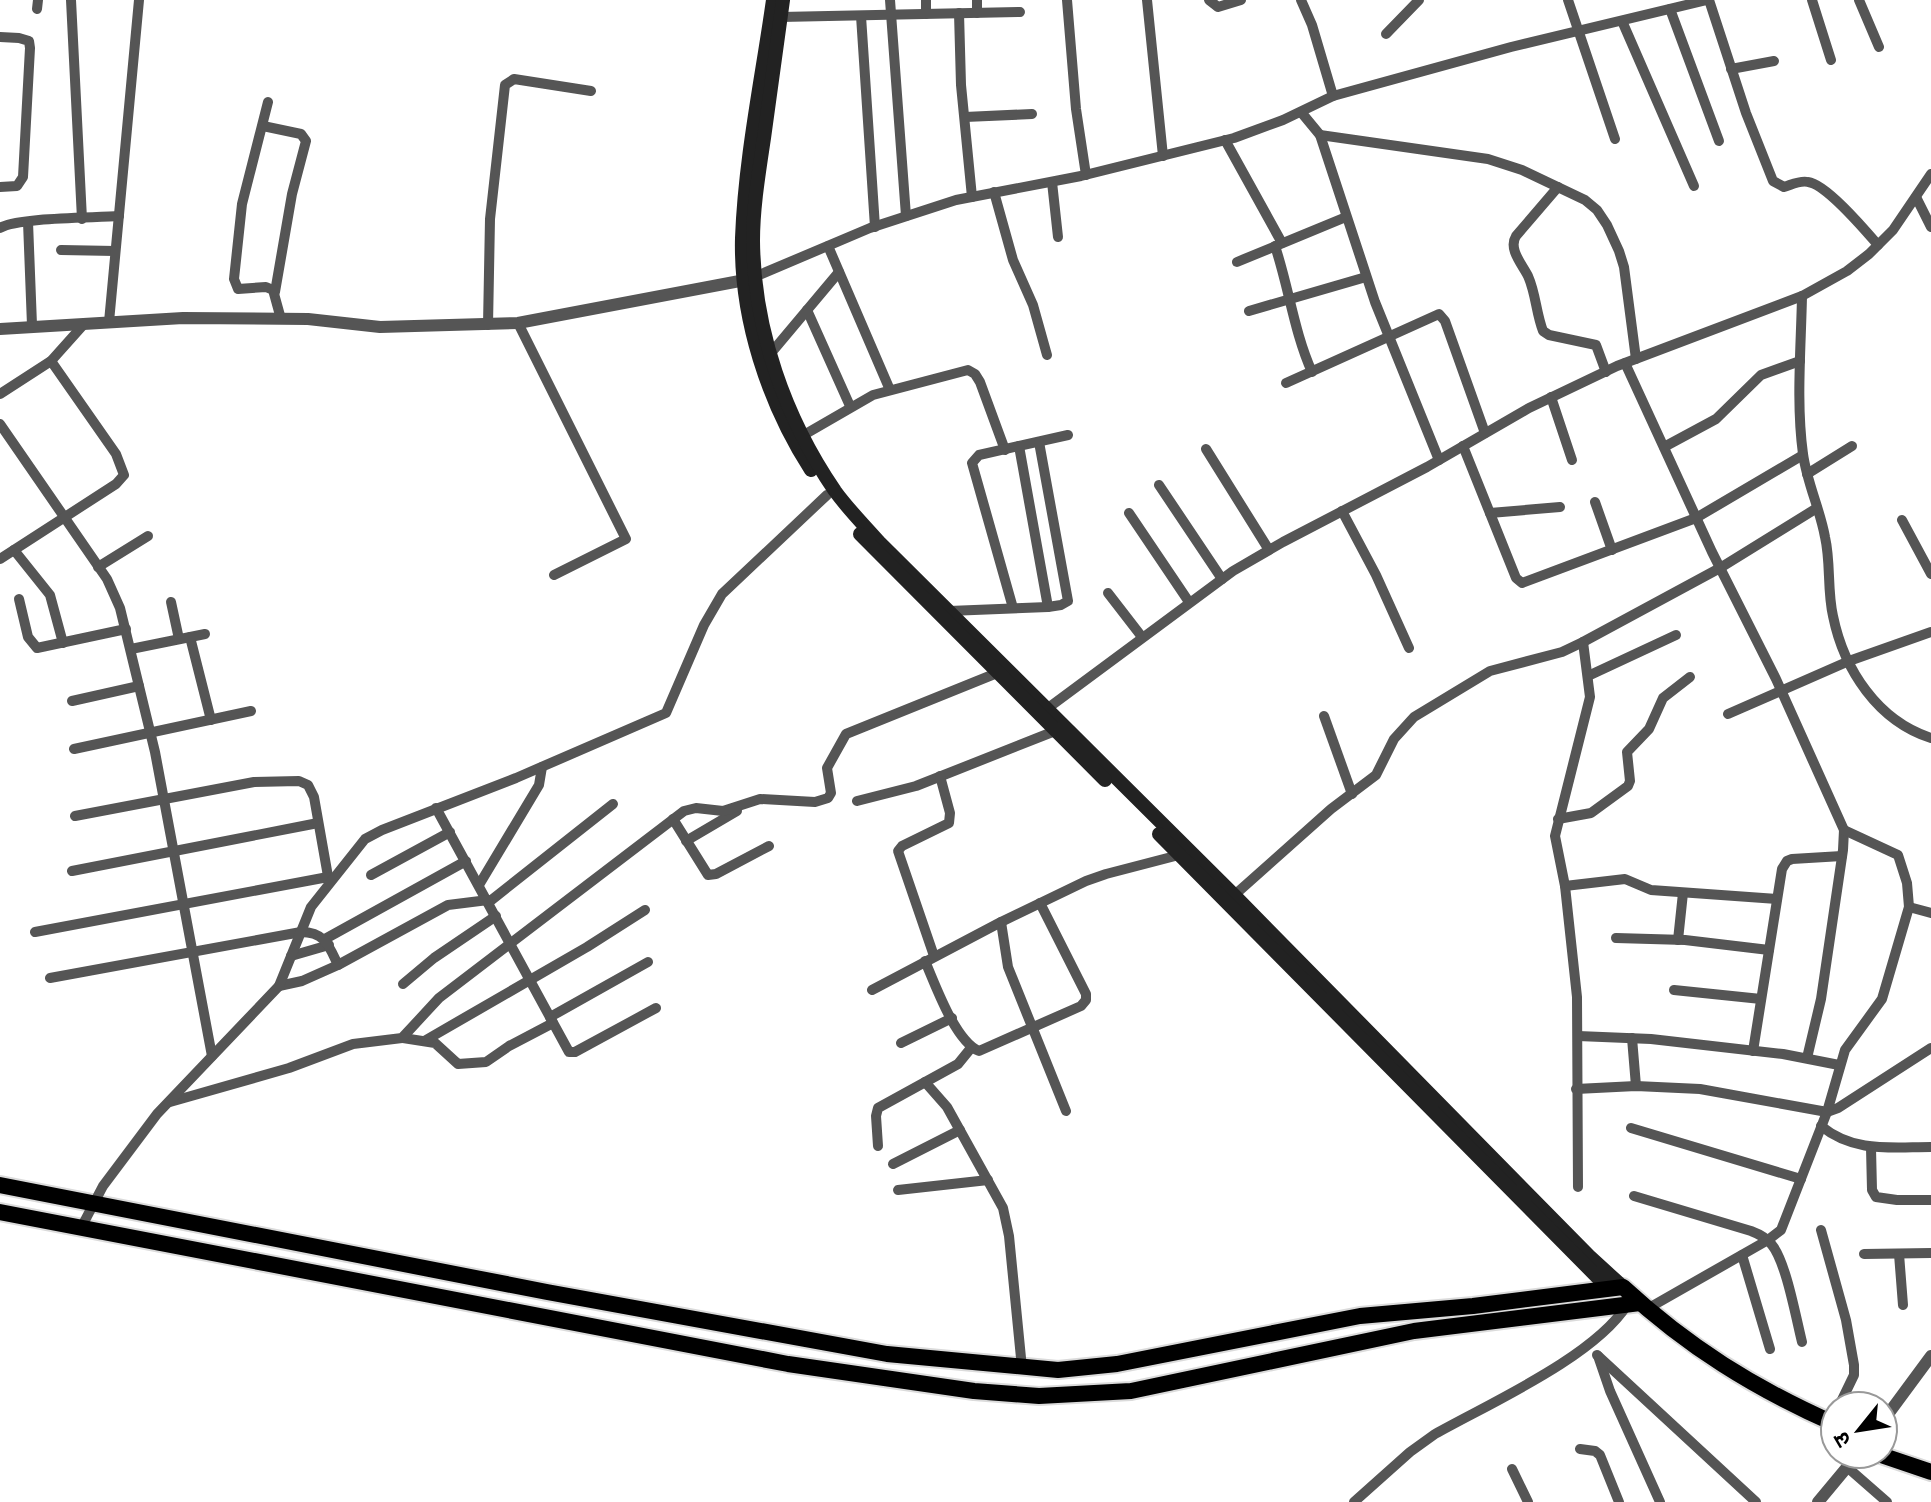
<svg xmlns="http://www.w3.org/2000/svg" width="1931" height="1502" font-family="'DM Sans','Noto Sans Devanagari',sans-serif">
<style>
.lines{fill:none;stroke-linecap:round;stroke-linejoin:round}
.trunk-casing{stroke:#dbdbdb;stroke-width:20}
.minor{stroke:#555;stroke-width:10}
.tertiary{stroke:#555;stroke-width:12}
.secondary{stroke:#222;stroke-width:14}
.trunk{stroke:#000;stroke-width:16}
</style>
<rect width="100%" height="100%" fill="#fff"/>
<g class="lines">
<defs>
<g id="trunk">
<path d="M0,1185L547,1292L887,1354L1058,1370L1117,1364L1360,1316L1473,1306L1623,1287C1688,1347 1754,1388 1835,1424"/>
<polyline points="0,1212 788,1364 974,1391 1039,1396 1131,1391 1414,1331 1640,1303"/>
<polyline points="1878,1454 1931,1472"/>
</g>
</defs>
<use href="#trunk" class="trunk-casing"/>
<g class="minor">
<polyline points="71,0 82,219"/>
<polyline points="890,0 906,216"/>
<polyline points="926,0 926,14"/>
<polyline points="1067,0 1076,109 1086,175"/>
<polyline points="1147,0 1163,156"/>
<polyline points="1209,0 1218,7 1241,0"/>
<polyline points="1301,0 1312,25 1333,96"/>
<polyline points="1568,0 1615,139"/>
<path d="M1709,0L1746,113L1773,181L1784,187C1791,185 1800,180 1808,182C1826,184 1865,230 1878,245"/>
<polyline points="1812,0 1831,60"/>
<polyline points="1859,0 1879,47"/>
<polyline points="37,9 38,0"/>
<polyline points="1670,9 1719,141"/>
<polyline points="959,13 961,85 972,197"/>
<polyline points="977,13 977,0"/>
<polyline points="861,16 875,227"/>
<polyline points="781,17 1020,12"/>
<polyline points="1622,21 1694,186"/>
<polyline points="1386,34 1419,0"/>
<polyline points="0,37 19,38 29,41 30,48 23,177 17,186 0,187"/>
<polyline points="1731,69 1774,61"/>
<polyline points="268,102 242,204 234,279 238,289 266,287 273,290 281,319"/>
<polyline points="1301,112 1320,135 1375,302 1439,460"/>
<polyline points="965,117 1032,114"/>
<polyline points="263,126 301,134 306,141 292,194 275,292"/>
<polyline points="1320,135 1488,159 1522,170 1585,200 1597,210 1607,225 1619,251 1624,267 1636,359"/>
<polyline points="1225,140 1282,243"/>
<polyline points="1052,182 1058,237"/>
<path d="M1558,187L1516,236C1508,249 1522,264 1528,276C1536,294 1536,313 1543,331L1549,335L1596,345L1606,372"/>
<polyline points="994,192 1013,260 1033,305 1047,355"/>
<polyline points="1916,197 1931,227"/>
<polyline points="28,222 32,325"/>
<path d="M0,228C18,217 94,218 119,216"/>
<polyline points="828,246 890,390"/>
<path d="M1275,246C1289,288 1294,332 1312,372"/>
<polyline points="61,250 115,251"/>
<polyline points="1237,262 1346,217"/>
<polyline points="752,278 870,228 956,200 1081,176 1234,138 1283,120 1333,96 1511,47 1707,0"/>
<path d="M1802,296C1801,348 1796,403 1803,454C1807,483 1820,509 1825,537C1831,563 1827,590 1833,616C1844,670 1878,721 1931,738"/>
<polyline points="807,310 850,406"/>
<polyline points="1249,311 1366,277"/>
<polyline points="109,322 139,0"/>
<polyline points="518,323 626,539 554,575"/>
<polyline points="488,325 490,219 505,85 514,79 591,91"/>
<polyline points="771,353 839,272"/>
<polyline points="1625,363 1712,552 1776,679 1844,830 1843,850 1821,999 1807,1058"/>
<polyline points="1286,383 1439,314 1445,321 1485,433"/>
<polyline points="0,394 51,361 85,323"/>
<polyline points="1551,397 1572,460"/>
<polyline points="0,424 107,579 120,608 155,752 212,1056"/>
<polyline points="802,436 873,395 968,370 975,374 980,382 1005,450"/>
<polyline points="1019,446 1048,607"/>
<polyline points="1463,446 1516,578 1522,583 1696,518 1803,455"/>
<polyline points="1664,447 1716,419 1761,375 1800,361"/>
<polyline points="1206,449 1269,550"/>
<polyline points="1807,474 1852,446"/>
<polyline points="1159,485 1222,579"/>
<polyline points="1595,502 1612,550"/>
<polyline points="1342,511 1376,575 1409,648"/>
<polyline points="1129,513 1189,602"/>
<polyline points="1490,513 1560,507"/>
<polyline points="1902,520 1931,574"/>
<polyline points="14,550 50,595 63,643"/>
<polyline points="0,559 116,484 124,475 116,454 51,361"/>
<polyline points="98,567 148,536"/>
<polyline points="1108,593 1142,637"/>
<polyline points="19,599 28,637 37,648 126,629"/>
<polyline points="171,602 179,639"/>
<polyline points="1013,608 972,463 979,455 1068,435"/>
<polyline points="949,611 1048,607 1061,605 1068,601 1039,442"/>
<polyline points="190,637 211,720"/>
<polyline points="131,649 205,634"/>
<polyline points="1588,676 1676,635"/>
<polyline points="72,701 139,686"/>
<polyline points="1044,711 1233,571 1283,542 1427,467 1529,408 1617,366 1802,296 1847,271 1869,254 1893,230 1931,174"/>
<polyline points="1728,714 1849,661 1931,632"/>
<polyline points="1324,716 1352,794"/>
<polyline points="74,749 251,711"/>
<polyline points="857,801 916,786 1055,731"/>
<polyline points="436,808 569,1052 575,1052 656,1008"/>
<polyline points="75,816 254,782 299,781 308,785 314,797 329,882"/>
<polyline points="673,819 708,875 716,874 769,846"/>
<polyline points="1558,819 1591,813 1628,786 1630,781 1627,752 1649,729 1663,698 1690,677"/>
<polyline points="686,841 737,811"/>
<polyline points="72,871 318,823"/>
<polyline points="371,875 450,832"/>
<polyline points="479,885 539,785 542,767"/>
<polyline points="1565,886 1625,879 1651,890 1777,899"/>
<polyline points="1230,899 1331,809 1376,775 1394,739 1414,717 1490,671 1562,652 1583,642 1720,568 1817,508"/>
<polyline points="489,902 613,804"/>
<polyline points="1909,907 1931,913"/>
<polyline points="1001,922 1008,967 1066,1111"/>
<polyline points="35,932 328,877"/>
<polyline points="1616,938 1685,940 1769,950"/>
<polyline points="325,939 466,861"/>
<polyline points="1678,940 1683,893"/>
<polyline points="291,956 329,945"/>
<polyline points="934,956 898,851 902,846 949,823 950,813 940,776"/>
<path d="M925,961C935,984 955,1041 979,1051L1081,1006L1086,1000V994L1040,903"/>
<path d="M50,978L301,932C325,932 329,946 338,965"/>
<polyline points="403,984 434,958 496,916"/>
<polyline points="279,986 302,981 338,965 448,905 488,900"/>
<polyline points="872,990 1001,922 1086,881 1106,874 1179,855"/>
<polyline points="1674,990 1761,999"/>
<polyline points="550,1017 648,962"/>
<polyline points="1578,1036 1651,1039 1783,1054 1839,1065"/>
<polyline points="403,1038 435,1043 458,1064 486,1062 509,1046 553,1023"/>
<polyline points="1632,1038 1636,1086"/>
<polyline points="426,1040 587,947 645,910"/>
<polyline points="901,1043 952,1018"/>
<polyline points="1753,1051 1782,869 1787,861 1792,859 1842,856"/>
<polyline points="925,1082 947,1107 1003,1208 1009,1236 1022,1368"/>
<polyline points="1576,1089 1636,1086 1700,1089 1827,1112 1838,1108 1931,1048"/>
<polyline points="170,1102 289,1068 353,1044 402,1038 439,998 684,811 696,808 723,811 760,799 815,802 828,798 831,793 827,768 846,734 997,673"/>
<path d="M1821,1126C1854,1153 1891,1147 1931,1147"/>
<polyline points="1631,1128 1801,1179"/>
<polyline points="878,1146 876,1116 878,1108 958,1064 971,1048"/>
<polyline points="1871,1148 1872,1190 1876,1197 1897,1200 1931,1200"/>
<polyline points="893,1164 960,1130"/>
<polyline points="1578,1187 1577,997 1565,886 1555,836 1590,697 1583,642"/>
<polyline points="898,1190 988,1180"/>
<path d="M1634,1196L1751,1231C1759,1234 1767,1238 1772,1245C1786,1262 1796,1318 1802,1342"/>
<polyline points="81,1228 103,1186 157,1114 279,986 311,907 365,839 382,830 516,778 666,713 704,625 722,594 827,495"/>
<polyline points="1821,1230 1846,1320 1854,1365 1854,1375 1839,1406"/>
<polyline points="1864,1254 1931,1253"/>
<polyline points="1899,1254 1903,1305"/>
<polyline points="1742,1255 1770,1349"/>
<polyline points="1647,1309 1768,1240 1781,1230 1827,1112 1845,1050 1882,999 1909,907 1907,883 1898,855 1844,830"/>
<polyline points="1597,1355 1756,1502"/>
<polyline points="1598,1356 1610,1391 1660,1502"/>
<polyline points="1580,1449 1595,1451 1600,1455 1619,1502"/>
<polyline points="1847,1467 1887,1502"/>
<polyline points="1512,1469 1528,1502"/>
<path d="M1354,1502L1410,1452L1435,1434C1490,1403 1594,1357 1627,1305"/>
</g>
<g class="tertiary">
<polyline points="0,329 183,318 308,319 380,327 518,323 745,280"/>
<polyline points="1883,1421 1931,1356"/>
<polyline points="1818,1502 1858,1454"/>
</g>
<g class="secondary">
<path d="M773,0C762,78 745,158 742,238C740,318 768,403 811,470"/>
<path d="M783,0C777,46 770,92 764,138C759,172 753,207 753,241C754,330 785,418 835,491C848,509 864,525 879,542L1234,895L1589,1256L1623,1287"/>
<polyline points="860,534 1105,780"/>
<polyline points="1159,834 1609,1289"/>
</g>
<use href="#trunk" class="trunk"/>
</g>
<g transform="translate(1859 1430) rotate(240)"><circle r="38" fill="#ffffff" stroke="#999999" stroke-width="2"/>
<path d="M0-6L14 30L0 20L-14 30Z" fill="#000000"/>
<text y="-12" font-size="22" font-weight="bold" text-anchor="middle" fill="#000000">उ</text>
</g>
</svg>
